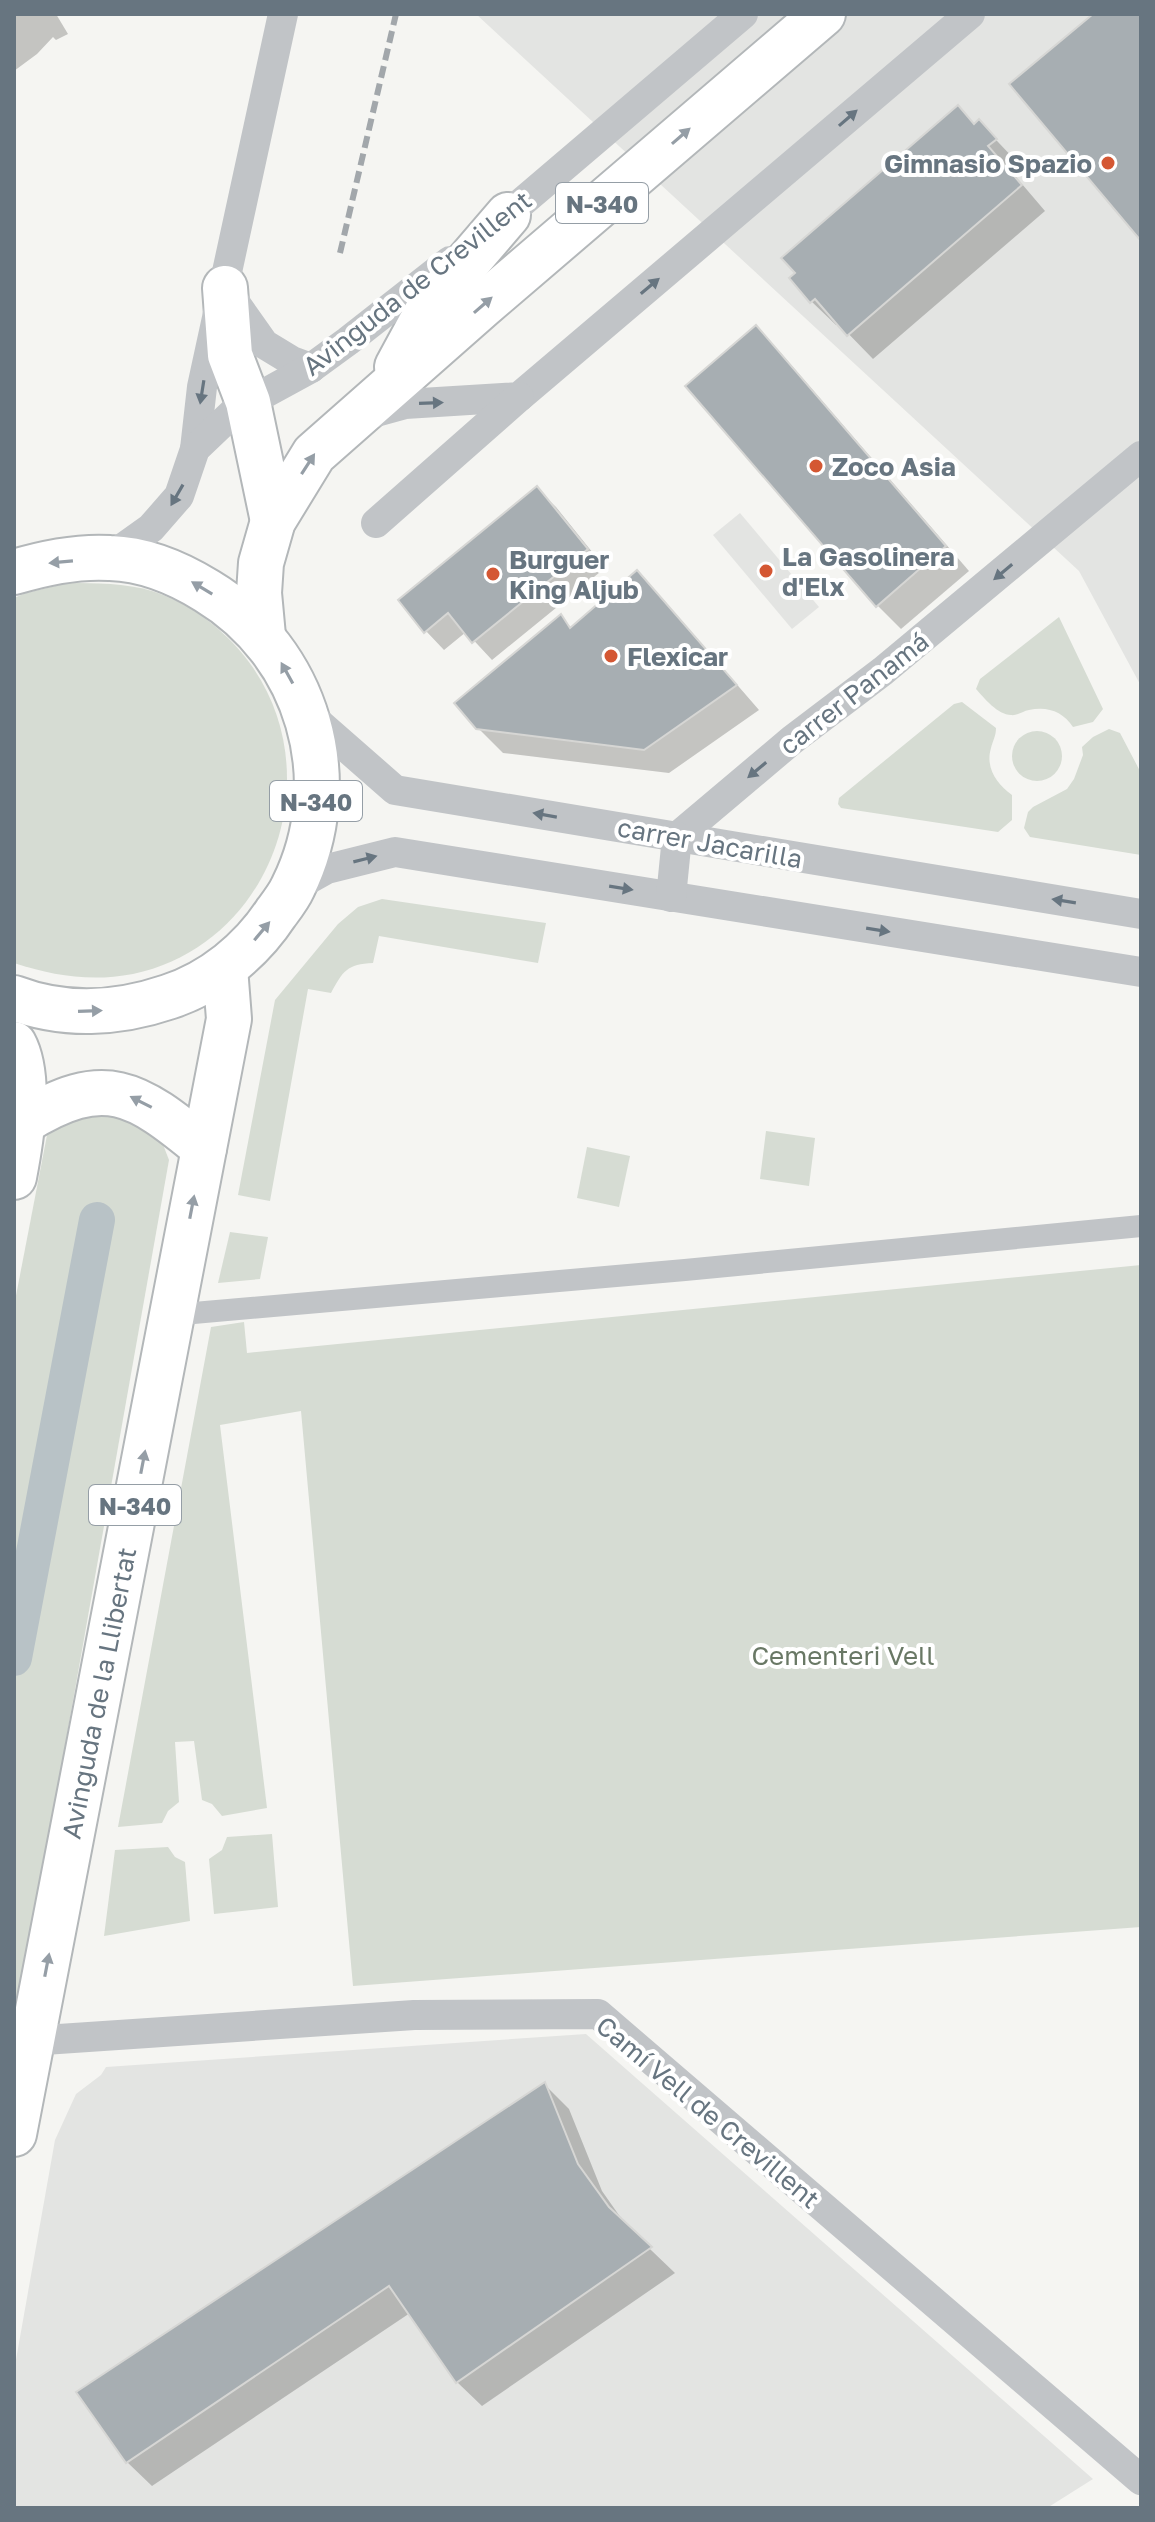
<svg xmlns="http://www.w3.org/2000/svg" width="1155" height="2522" font-family="'Golos Text',sans-serif">
<style>
.built{fill:#e3e4e2}
.green{fill:#d6dcd3}
.shadow{fill:#0003}
.lines{fill:none;stroke-linecap:round;stroke-linejoin:round}
.canal{stroke:#b8c2c6;stroke-width:36}
.building{fill:#a7aeb2;stroke:#d6d6d4;stroke-width:2}
.trunk-casing{stroke:#b3b7b9;stroke-width:48}
.pedestrian{stroke:#c1c4c7;stroke-width:22}
.minor{stroke:#c1c4c7;stroke-width:30}
.trunk{stroke:#fff;stroke-width:44}
.rail{stroke:#a2a7ab;stroke-width:6;stroke-dasharray:12 6;stroke-linecap:butt}
.oneway{fill:#677580}
.oneway2{fill:#959ea6}
.poi-dot{fill:#d45733;stroke:#fff;stroke-width:3}
.labels{text-anchor:middle;dominant-baseline:central;stroke-width:8;stroke-linejoin:round;paint-order:stroke}
.shield{fill:#fff;stroke:#959ea6;stroke-width:2}
.shield-label{font-size:24px;font-weight:bold;fill:#677580}
.poi-label{font-size:26px;font-weight:bold;fill:#677580;stroke:#fff;text-anchor:start}
.street-label{font-size:26px;fill:#677580;stroke:#fff}
.park-label{font-size:26px;fill:#697865;stroke:#fff}
</style>
<rect width="100%" height="100%" fill="#f5f5f2"/>
<g class="built">
<polygon points="476,14 1141,14 1141,686 1079,571"/>
<polygon points="740,513 819,607 792,629 713,535"/>
<polygon points="586,2034 1093,2479 1047,2508 14,2508 14,2371 55,2140 76,2094 101,2075 106,2067"/>
</g>
<g class="green">
<path d="M68,583C96,583 125,583 152,591C187,602 218,625 241,652C335,763 278,943 133,974C91,982 54,976 14,963V598L26,593Z"/>
<path d="M1059,617L1103,709L1093,722L1073,727C1063,712 1048,706 1029,710C1023,711 1017,716 1011,715C998,715 984,698 976,689L980,679Z"/>
<path d="M962,702L996,728C996,736 993,740 991,748C985,768 997,784 1012,795V820L998,832L841,808L838,804L839,798L954,704Z"/>
<polygon points="1109,729 1120,733 1141,773 1141,855 1030,837 1024,828 1028,812 1033,807 1067,789 1074,779 1083,755 1082,747 1093,737"/>
<circle cx="1037" cy="756" r="25"/>
<path d="M382,899L546,923L538,963L379,936L373,963C347,964 343,971 331,993L308,989L270,1201L238,1195L275,1000L338,924L358,907Z"/>
<polygon points="64,1107 155,1124 169,1160 19,2005 14,2009 14,1306 48,1130"/>
<polygon points="766,1131 815,1138 809,1186 760,1179"/>
<polygon points="587,1147 630,1156 619,1207 577,1198"/>
<polygon points="230,1232 268,1237 260,1279 218,1283"/>
<polygon points="1141,1265 1141,1927 353,1986 301,1411 220,1425 267,1808 222,1816 212,1804 202,1800 194,1741 175,1742 179,1802 168,1811 162,1823 118,1827 211,1327 244,1322 247,1353"/>
<polygon points="272,1834 278,1907 214,1914 209,1859 222,1850 227,1837"/>
<polygon points="168,1847 175,1857 185,1862 190,1921 104,1936 115,1850"/>
</g>
<g class="shadow">
<polygon points="14,14 56,14 68,34 56,40 53,37 37,54 14,71"/>
<polygon points="979,122 1019,164 1011,171 1045,211 873,359 838,323 836,325 811,301"/>
<polygon points="756,328 780,352 969,571 901,629 877,605"/>
<polygon points="537,489 556,507 605,568 492,660 466,632 444,650 426,631"/>
<polygon points="636,573 661,597 759,710 669,773 503,753 478,728 560,617 573,629"/>
<polygon points="545,2085 569,2109 602,2191 628,2228 675,2273 482,2406 457,2382 410,2313 152,2486 127,2462 79,2393"/>
</g>
<g class="lines">
<polyline class="canal" points="14,1658 97,1220"/>
</g>
<g class="building">
<polygon points="1093,14 1141,14 1141,241 1009,84"/>
<polygon points="958,105 974,124 979,119 997,139 988,146 1022,185 847,336 815,299 810,303 789,278 795,273 781,258"/>
<polygon points="756,325 946,546 876,607 685,386"/>
<polygon points="537,486 588,549 472,643 448,613 424,633 398,600"/>
<polygon points="637,570 737,685 644,750 476,729 454,703 561,614 570,628"/>
<polygon points="545,2082 578,2164 609,2207 652,2247 456,2383 389,2286 126,2463 76,2392"/>
</g>
<g class="lines">
<defs>
<g id="trunk">
<polyline points="225,288 230,355 248,402 273,521"/>
<polyline points="397,367 430,306 508,215"/>
<path d="M14,572C44,563 78,556 110,558C144,559 178,573 207,591C308,652 346,780 293,887C289,896 282,905 276,913C251,951 212,983 168,997C118,1014 64,1017 14,998"/>
<polyline points="263,636 259,593 261,563 273,521 314,454 482,306 823,14"/>
<path d="M14,1044C32,1077 21,1141 14,1177"/>
<path d="M23,1122C105,1071 136,1092 204,1148"/>
<polyline points="14,2134 229,1019 225,968"/>
</g>
</defs>
<use href="#trunk" class="trunk-casing"/>
<polyline class="pedestrian" points="171,1315 685,1270 1141,1226"/>
<g class="minor">
<polyline points="494,226 743,14"/>
<polyline points="226,290 264,344 292,361 311,368"/>
<polyline points="365,415 405,404 519,397 970,14"/>
<polyline points="195,449 202,387 283,14"/>
<polyline points="376,523 519,397"/>
<polyline points="109,558 151,528 179,496 195,449 238,408 311,368 348,341 450,261"/>
<polyline points="306,712 395,790 1141,914"/>
<polyline points="677,837 792,740 883,671 1141,456"/>
<polyline points="293,888 327,869 395,852 1141,972"/>
<polyline points="671,897 677,837"/>
<polyline points="14,2042 414,2015 598,2014 1141,2480"/>
</g>
<use href="#trunk" class="trunk"/>
<polyline class="rail" points="340,253 396,14"/>
</g>
<defs><path id="oneway-solid" d="M-6-.8H1V-3.2L6.5 0L1 3.2V.8H-6Z" transform="scale(2)"/></defs>
<g class="oneway">
<use href="#oneway-solid" transform="translate(848 118) rotate(-41)"/>
<use href="#oneway-solid" transform="translate(650 286) rotate(-40)"/>
<use href="#oneway-solid" transform="translate(202 392) rotate(99)"/>
<use href="#oneway-solid" transform="translate(431 403) rotate(-2)"/>
<use href="#oneway-solid" transform="translate(177 495) rotate(120)"/>
<use href="#oneway-solid" transform="translate(1003 572) rotate(140)"/>
<use href="#oneway-solid" transform="translate(757 770) rotate(140)"/>
<use href="#oneway-solid" transform="translate(545 815) rotate(-170)"/>
<use href="#oneway-solid" transform="translate(365 859) rotate(-14)"/>
<use href="#oneway-solid" transform="translate(621 888) rotate(9)"/>
<use href="#oneway-solid" transform="translate(1064 901) rotate(-171)"/>
<use href="#oneway-solid" transform="translate(878 930) rotate(9)"/>
</g>
<g class="oneway2">
<use href="#oneway-solid" transform="translate(681 136) rotate(-41)"/>
<use href="#oneway-solid" transform="translate(483 305) rotate(-41)"/>
<use href="#oneway-solid" transform="translate(308 464) rotate(-57)"/>
<use href="#oneway-solid" transform="translate(61 562) rotate(175)"/>
<use href="#oneway-solid" transform="translate(202 588) rotate(-149)"/>
<use href="#oneway-solid" transform="translate(287 673) rotate(-119)"/>
<use href="#oneway-solid" transform="translate(262 931) rotate(-50)"/>
<use href="#oneway-solid" transform="translate(90 1011) rotate(-2)"/>
<use href="#oneway-solid" transform="translate(141 1102) rotate(-153)"/>
<use href="#oneway-solid" transform="translate(192 1207) rotate(-79)"/>
<use href="#oneway-solid" transform="translate(143 1462) rotate(-79)"/>
<use href="#oneway-solid" transform="translate(47 1965) rotate(-79)"/>
</g>
<g class="poi-dot">
<circle cx="1108" cy="163" r="8"/>
<circle cx="816" cy="466" r="8"/>
<circle cx="766" cy="571" r="8"/>
<circle cx="493" cy="574" r="8"/>
<circle cx="611" cy="656" r="8"/>
</g>
<g class="labels">
<g class="shield">
<rect x="556" y="183" width="92" height="40" rx="6"/>
<rect x="270" y="781" width="92" height="40" rx="6"/>
<rect x="89" y="1485" width="92" height="40" rx="6"/>
</g>
<g class="shield-label">
<text x="602" y="203">N-340</text>
<text x="316" y="801">N-340</text>
<text x="135" y="1505">N-340</text>
</g>
<g class="poi-label">
<text x="1092" y="163" text-anchor="end">Gimnasio Spazio</text>
<text x="832" y="466">Zoco Asia</text>
<text x="782" y="556">La Gasolinera<tspan x="782" dy="30">d'Elx</tspan></text>
<text x="509" y="559">Burguer<tspan x="509" dy="30">King Aljub</tspan></text>
<text x="627" y="656">Flexicar</text>
</g>
<g class="street-label">
<text transform="translate(417 283) rotate(-38)">Avinguda de Crevillent</text>
<text transform="translate(854 693) rotate(-38)">carrer Panamá</text>
<text transform="translate(710 843) rotate(10)">carrer Jacarilla</text>
<text transform="translate(99 1693) rotate(-79)">Avinguda de la Llibertat</text>
<text transform="translate(708 2112) rotate(40)">Camí Vell de Crevillent</text>
</g>
<g class="park-label">
<text x="843" y="1655">Cementeri Vell</text>
</g>
</g>
<rect width="1155" height="2522" fill="none" stroke="#677580" stroke-width="32"/>
</svg>
